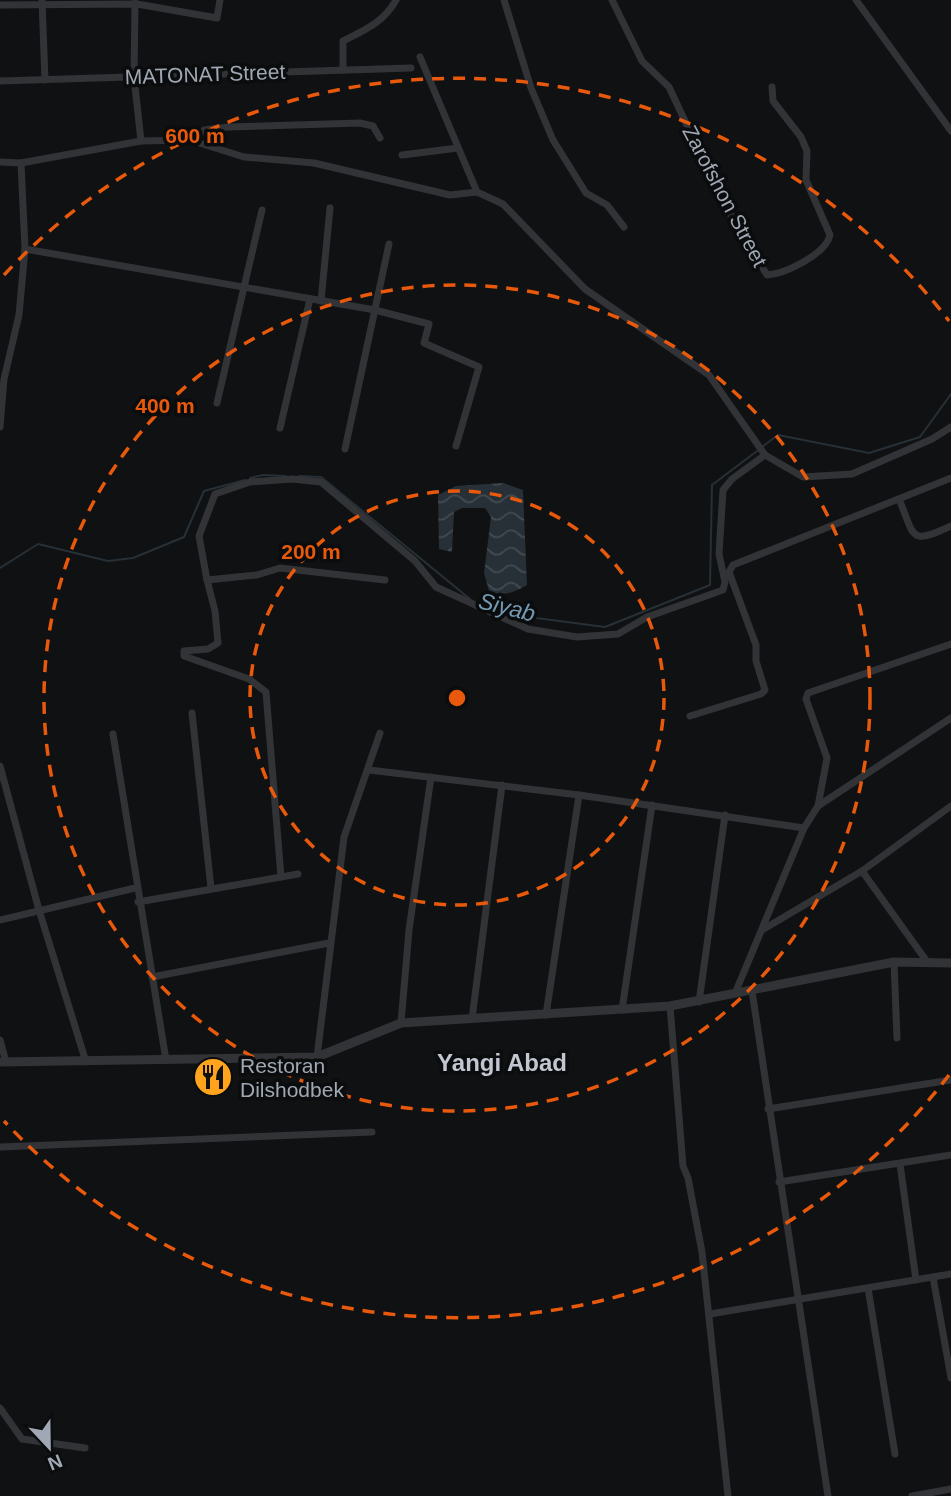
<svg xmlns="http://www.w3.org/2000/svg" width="951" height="1496" font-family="Helvetica,sans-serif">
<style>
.water{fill:url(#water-waves)}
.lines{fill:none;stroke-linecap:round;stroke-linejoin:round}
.stream{stroke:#263036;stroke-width:2}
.minor{stroke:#313337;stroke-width:7}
.tertiary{stroke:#313337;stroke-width:9}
.ring{fill:none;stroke:#e8590c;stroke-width:3.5;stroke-dasharray:12 9}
.labels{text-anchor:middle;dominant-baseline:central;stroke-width:7;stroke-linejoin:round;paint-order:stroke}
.street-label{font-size:21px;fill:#a0a8b4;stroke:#0b0c0d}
.poi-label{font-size:21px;fill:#a0a8b4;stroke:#0b0c0d;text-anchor:start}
.water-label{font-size:23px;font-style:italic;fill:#7499b3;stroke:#0b0c0d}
.quarter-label{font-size:24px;font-weight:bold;fill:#c2c6d0;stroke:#0b0c0d}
.centre{fill:#e8590c;stroke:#0b0c0d;stroke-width:3.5}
.ring-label{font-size:21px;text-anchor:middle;font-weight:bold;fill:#e8590c;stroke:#0b0c0d;stroke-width:7;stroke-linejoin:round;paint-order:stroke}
</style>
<defs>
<pattern id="water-waves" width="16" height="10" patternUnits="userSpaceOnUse" patternTransform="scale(1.75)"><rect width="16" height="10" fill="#263036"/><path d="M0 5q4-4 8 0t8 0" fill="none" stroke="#424b51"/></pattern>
</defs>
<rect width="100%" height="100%" fill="#101112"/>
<path class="water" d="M503,483L523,490L527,585C513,593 504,597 489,591L484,573L491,517L485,508H462L454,512L452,552L439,549L438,495L456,486Z"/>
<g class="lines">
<g class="stream">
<polyline points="762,447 778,435 869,453 920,437 951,394"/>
<polyline points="299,476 321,477 470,599"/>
<polyline points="250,478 263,475 286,476"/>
<polyline points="0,568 38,544 108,561 133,558 184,537 204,491 245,480"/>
<polyline points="484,605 510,607 536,618 605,627 710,585 712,485 757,451"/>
</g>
<g class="minor">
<polyline points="42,0 45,80"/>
<polyline points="504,0 531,88 553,140 586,193 607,205 624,227"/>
<path d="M612,0L642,61L669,87L724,204L767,275C785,274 826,254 830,235L806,180L807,151L801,137L773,101L772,87"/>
<polyline points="856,0 951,131"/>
<polyline points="135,3 134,77 141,141"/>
<polyline points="0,5 137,4 217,18 220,0"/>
<polyline points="420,57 477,192"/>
<path d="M343,70V41C365,30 384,22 396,0"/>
<polyline points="0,81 411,68"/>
<polyline points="190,140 204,130 228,127 360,123 373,126 380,138"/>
<polyline points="402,155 458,148"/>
<polyline points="0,162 21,163 141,141 190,140 244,157 314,163 450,195 477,192 503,204 585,289 709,375 765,455 803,477 852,474 932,439 951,427"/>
<polyline points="21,163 25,249 375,310 429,324 424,343 479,367 456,446"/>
<polyline points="321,301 330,208"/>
<polyline points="217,403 262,210"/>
<polyline points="0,427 4,379 19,315 25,249"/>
<polyline points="280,428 310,299"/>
<polyline points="345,449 389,244"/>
<path d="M899,499C915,537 909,546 951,526"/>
<polyline points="207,580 199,536 215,494 250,482 292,479 321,482 415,561 436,587 528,629 577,637 618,634 647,617 723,590 725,582 719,554 723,490 732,479 765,455"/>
<polyline points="192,713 211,888"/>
<polyline points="690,716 761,694 765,690 756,661 756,645 729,572 733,565 951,478"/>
<polyline points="113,734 166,1060"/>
<polyline points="0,766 39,910 86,1062"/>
<polyline points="369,770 579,795 804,828"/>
<polyline points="818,806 827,758 806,699 808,693 951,644"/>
<polyline points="862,871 928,963"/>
<polyline points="281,877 266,692 249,679 184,656 184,651 208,649 218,643 215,611 207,580 257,575 280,568 385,580"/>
<polyline points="138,902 298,874"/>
<polyline points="0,920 135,888"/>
<polyline points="762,930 862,871 951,806"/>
<polyline points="894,962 897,1038"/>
<polyline points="152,977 329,943"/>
<polyline points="736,991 804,828 818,806 951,718"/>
<polyline points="752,991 828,1496"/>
<polyline points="699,1002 725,815"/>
<polyline points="670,1006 683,1166 688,1178 702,1252 728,1496"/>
<polyline points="622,1010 652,805"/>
<polyline points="546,1015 579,795"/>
<polyline points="472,1019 502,785"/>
<polyline points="401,1023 409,930 431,777"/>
<polyline points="0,1040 6,1062"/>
<polyline points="317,1057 344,837 380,733"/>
<polyline points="768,1109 951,1080"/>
<polyline points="0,1147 372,1132"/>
<polyline points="900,1164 916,1280"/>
<polyline points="779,1182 951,1155"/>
<polyline points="933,1277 951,1378"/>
<polyline points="868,1288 895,1454"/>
<polyline points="710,1314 951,1274"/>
<polyline points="0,1408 22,1439 85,1448"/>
<polyline points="912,1496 951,1489"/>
</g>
<polyline class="tertiary" points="0,1062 317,1057 401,1023 670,1006 894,962 951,963"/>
</g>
<g class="ring">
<circle cx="457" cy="698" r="207"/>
<circle cx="457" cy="698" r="413"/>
<path d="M949 1075A620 620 0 0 1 4 1121M4 275A620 620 0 0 1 949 321"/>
</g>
<defs>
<symbol id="restaurant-disc" viewBox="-11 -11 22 22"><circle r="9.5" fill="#ffa41c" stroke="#0b0c0d"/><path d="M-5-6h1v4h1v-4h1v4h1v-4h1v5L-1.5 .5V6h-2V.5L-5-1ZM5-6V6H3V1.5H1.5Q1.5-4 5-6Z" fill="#111"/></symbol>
</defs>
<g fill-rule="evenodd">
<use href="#restaurant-disc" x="191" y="1055" width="44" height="44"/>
</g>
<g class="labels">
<g class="street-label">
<text transform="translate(205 74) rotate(-2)">MATONAT Street</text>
<text transform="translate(725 196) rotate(62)">Zarofshon Street</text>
</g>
<g class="poi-label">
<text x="240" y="1065">Restoran<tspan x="240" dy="24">Dilshodbek</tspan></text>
</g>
<g class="water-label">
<text transform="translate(507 607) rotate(14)">Siyab</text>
</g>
<g class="quarter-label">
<text x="502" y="1062">Yangi Abad</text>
</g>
</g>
<circle cx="457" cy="698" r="10" class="centre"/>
<g class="ring-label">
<text x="195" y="143">600 m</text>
<text x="165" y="413">400 m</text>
<text x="311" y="559">200 m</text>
</g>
<g transform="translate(49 1447) rotate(158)" stroke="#0b0c0d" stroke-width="5" paint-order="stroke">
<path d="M0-5L12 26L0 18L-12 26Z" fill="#a0a8b4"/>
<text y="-10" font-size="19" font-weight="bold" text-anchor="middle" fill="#a0a8b4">N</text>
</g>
</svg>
